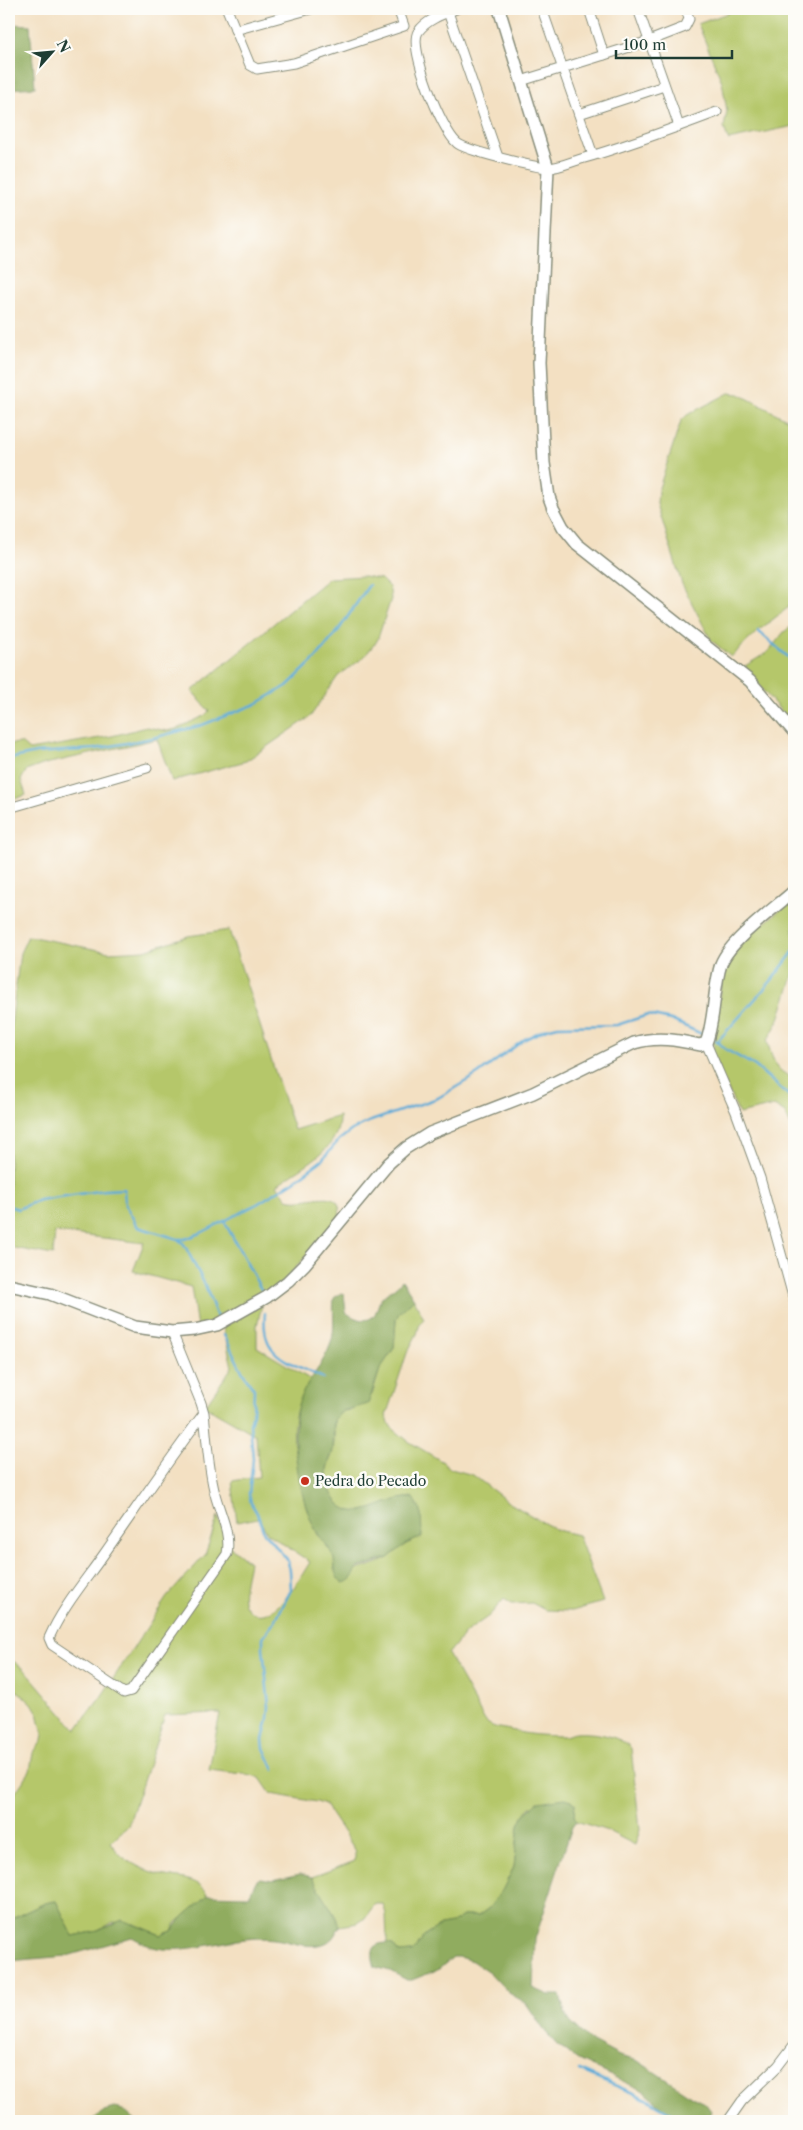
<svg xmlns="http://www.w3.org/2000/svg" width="803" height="2130" font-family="'Libre Caslon Text',serif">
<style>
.green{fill:#b5c76a;stroke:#6a824f}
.forest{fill:#90ac5e;stroke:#587449}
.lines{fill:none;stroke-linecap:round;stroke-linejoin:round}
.stream{stroke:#5eacd8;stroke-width:2.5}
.minor-casing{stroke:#898e7b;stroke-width:11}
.tertiary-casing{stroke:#898e7b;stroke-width:14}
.minor{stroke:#fff;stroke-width:9}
.tertiary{stroke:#fff;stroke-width:11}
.poi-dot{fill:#c8321e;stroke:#fdfcf7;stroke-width:2}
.labels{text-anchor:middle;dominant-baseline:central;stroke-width:5;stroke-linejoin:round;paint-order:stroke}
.poi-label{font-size:14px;fill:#1f3d34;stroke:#fdfcf7;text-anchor:start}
</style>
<rect width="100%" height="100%" fill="#fdfcf7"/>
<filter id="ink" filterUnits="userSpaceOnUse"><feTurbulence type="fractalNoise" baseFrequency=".02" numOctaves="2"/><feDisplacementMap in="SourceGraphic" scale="10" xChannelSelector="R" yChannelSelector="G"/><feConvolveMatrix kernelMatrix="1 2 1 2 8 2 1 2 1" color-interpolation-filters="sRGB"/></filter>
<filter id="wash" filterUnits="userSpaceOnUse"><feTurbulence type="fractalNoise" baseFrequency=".0096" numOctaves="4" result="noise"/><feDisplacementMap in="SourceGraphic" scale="20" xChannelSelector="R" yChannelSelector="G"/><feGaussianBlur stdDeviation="1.12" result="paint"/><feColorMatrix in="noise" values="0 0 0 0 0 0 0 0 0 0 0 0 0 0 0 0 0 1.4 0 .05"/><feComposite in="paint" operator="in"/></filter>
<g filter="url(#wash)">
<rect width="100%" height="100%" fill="#f3e0c2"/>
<g class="green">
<polygon points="738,9 794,9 794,126 728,140 724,127 727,111 722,82 698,24"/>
<polygon points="729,393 739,394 794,423 794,603 758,631 731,657 711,640 682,584 657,504 658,491 681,421 687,415"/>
<polygon points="364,576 381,579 389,587 390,591 391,599 377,641 363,658 338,676 310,717 246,761 172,781 157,739 45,764 26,771 21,780 26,795 9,801 9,744 21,743 29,750 112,736 147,727 167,731 176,729 204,716 209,711 192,691 329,578"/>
<polygon points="789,628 794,629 794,726 747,672 745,666 768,652 784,632"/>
<path d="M794,898V973L778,1022L767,1041C770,1050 773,1063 780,1070C784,1074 790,1076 794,1079V1133L785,1113L774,1106L739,1114L710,1050L714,1048L711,1039L726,961L732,950Z"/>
<path d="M229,930L294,1130L339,1116C341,1151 299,1167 277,1185L287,1199C306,1206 345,1181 339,1219L281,1284L212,1323L197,1327L191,1287L133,1271L144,1243L55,1232L53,1255L9,1247V1043L20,953L28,936L109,952L145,950L188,936Z"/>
<path d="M414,1299L424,1319L420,1323L417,1334L407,1353L386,1416L391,1427L408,1441L443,1462L451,1469L473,1475L508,1502L544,1523L557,1530L578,1535L603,1602L572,1611L545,1610L532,1603L512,1604L504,1599L489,1616L466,1632L448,1654L485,1721C492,1728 500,1728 510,1730C527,1735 547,1736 565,1736C569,1735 572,1733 576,1733C593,1732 619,1735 631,1748L640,1830L635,1845L608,1831L576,1821L574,1816L575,1804L572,1800L530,1807L524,1814L519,1825L514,1867L503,1889L489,1908L478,1916H463L452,1923L441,1925L426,1934L417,1947L412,1952L399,1953L392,1944L387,1943L386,1914L383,1904H375L364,1919L358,1923L340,1926L312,1877L355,1861V1853L352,1845L325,1805L317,1802L271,1794L260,1778L252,1775L209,1770L220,1713L165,1715L128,1826L110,1842C116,1850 122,1858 132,1863C140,1868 151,1872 161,1875C177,1879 200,1877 208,1895L206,1898L176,1923L172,1931L161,1935L135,1924L113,1922L98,1931L73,1936L56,1901L45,1903L9,1920V1802L30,1771L33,1753L42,1741L43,1734L38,1713L33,1705L19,1692L9,1689V1658L25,1670L76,1730L101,1697L167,1597L205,1555L218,1516L228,1545L249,1562C247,1574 242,1590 244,1601C244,1605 249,1611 253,1613C276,1623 300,1578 310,1562L268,1534L258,1518L237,1522L232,1481L259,1477L256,1435L205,1406L232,1367L223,1327L262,1305L257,1325V1347L311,1380C305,1390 299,1400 296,1412C288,1442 301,1482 310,1511C313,1518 314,1527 317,1533C324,1546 339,1554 334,1570H357L378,1563L388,1558L406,1544L422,1537L412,1497C394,1499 380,1508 363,1511C341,1516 326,1493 327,1472C327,1464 332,1457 333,1450C335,1440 334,1429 334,1419L343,1411L352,1410L372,1395L380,1369L394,1348L396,1319L398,1313Z"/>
</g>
<g class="forest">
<polygon points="9,24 30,25 35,87 9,89"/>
<path d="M402,1280L414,1299L399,1313L396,1319L394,1348L380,1369L368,1404L343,1411L334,1419C333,1429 334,1440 333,1449C332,1457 327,1463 327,1471C326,1491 340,1515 362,1511C380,1508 395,1496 413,1498L421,1511L422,1537L406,1544L388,1558L358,1568C355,1574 350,1583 342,1583C329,1570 340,1565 329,1549C326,1544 321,1539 318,1534C299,1504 287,1429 301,1396C310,1378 324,1363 331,1343C336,1328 332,1313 334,1298L341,1293L344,1294L346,1312C352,1318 368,1325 375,1314C377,1310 378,1304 381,1299C387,1291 396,1289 402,1280Z"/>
<path d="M565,1798L572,1800L575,1804L574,1816L577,1821L572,1827L535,1939L533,1988L549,1995H560L565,2013L570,2022L589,2040L619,2056L638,2061L691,2096L705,2103L711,2111L707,2121H684L663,2108L644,2091L578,2060L557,2045L544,2030L526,2003L509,1993L490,1973L472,1961L459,1957H453L439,1969L412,1980H407L390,1971L375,1967C370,1952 372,1940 392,1944L399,1953L412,1952L417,1947L426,1934L441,1925L452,1923L463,1916H478L489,1908L503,1889L514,1867L519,1825L524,1814L538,1802Z"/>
<path d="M300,1874L312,1877L337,1919L340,1926C335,1934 333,1941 323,1944C304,1949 292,1941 274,1939C237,1934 201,1952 164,1949C151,1948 143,1943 132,1937L67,1956L9,1961V1920L45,1903L56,1901L73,1936L98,1931L122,1920L161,1935L172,1931L183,1917L208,1895L249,1896L256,1881L260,1878L273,1880Z"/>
<path d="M114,2108C124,2109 129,2113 135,2121H92L104,2111Z"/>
</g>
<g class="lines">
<g class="stream">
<polyline points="758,631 794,662"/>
<polyline points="9,759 36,753 95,749 153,738 202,725 256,704 287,686 315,659 338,631 369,585"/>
<polyline points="714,1039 725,1049 755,1066 794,1100"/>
<polyline points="717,1042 772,980 794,951"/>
<polyline points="9,1206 18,1209 39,1200 105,1190 124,1189 125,1205 138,1227 178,1239 185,1239 201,1233 257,1204 294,1181 321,1161 339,1140 352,1130 368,1122 438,1098 478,1074 525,1039 546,1029 558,1026 617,1025 648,1015 671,1020 704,1035"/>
<polyline points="224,1221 263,1293"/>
<polyline points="179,1240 184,1244 205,1285 218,1320"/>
<path d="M265,1313C260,1359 290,1361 323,1378"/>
<polyline points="224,1335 243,1373 254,1389 253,1413 250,1424 253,1459 249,1494 251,1503 257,1513 264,1533 287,1559 290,1570 291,1590 275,1621 263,1637 263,1648 269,1707 268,1718 263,1740 264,1748 274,1770"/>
<polyline points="579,2070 647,2099 685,2121"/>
</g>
</g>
</g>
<g filter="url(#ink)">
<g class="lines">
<defs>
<g id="minor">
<polyline points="227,9 250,65 257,69 294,63 404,26 398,9"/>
<path d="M456,9C443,14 426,20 418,32C408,48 442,131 457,143C464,150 537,168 548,168C558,168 571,162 581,159C627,146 672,129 717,112"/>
<polyline points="542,9 593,155"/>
<polyline points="589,9 604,55"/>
<polyline points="638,9 679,126"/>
<polyline points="448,12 498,157"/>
<polyline points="235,30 311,9"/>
<polyline points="521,81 649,41 685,27 689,19 686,9"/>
<polyline points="579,114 664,86"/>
<polyline points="9,808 147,768"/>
<polyline points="706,1043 736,1112 760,1178 794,1300"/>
<path d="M172,1332L201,1403L204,1413C207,1440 208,1468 215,1494C220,1514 231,1533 227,1554L131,1691L124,1693L52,1645L49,1638C62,1608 85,1581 104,1554C137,1507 169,1460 204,1413"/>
<polyline points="728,2121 742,2101 778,2066 794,2045"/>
</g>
<g id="tertiary">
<polyline points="499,9 548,168 539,363 544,463 549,497 553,508 563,527 577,544 750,681 794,732"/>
<path d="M9,1285L50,1294L135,1327L172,1332L194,1330L217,1325L267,1297L288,1281L305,1264L389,1163L406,1148L430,1133L533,1093L634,1043C657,1036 677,1040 700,1045L706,1043C715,1021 713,988 721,964C730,940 775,908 794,891"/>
</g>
</defs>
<use href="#minor" class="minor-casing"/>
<use href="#tertiary" class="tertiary-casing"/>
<use href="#minor" class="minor"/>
<use href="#tertiary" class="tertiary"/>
</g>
</g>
<circle class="poi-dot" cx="305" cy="1481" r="5"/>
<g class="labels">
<g class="poi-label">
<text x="315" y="1481">Pedra do Pecado</text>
</g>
</g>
<rect width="803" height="2130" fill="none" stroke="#fdfcf7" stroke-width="30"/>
<g transform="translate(52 52) rotate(63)" stroke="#fdfcf7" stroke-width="4" paint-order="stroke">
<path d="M0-4L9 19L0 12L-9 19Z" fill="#1f3d34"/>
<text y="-8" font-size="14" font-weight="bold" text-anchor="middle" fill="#1f3d34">N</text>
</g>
<path d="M616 50v8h116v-8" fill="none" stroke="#1f3d34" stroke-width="2.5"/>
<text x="623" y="50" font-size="15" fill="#1f3d34" stroke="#fdfcf7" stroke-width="4" paint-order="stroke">100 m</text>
</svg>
